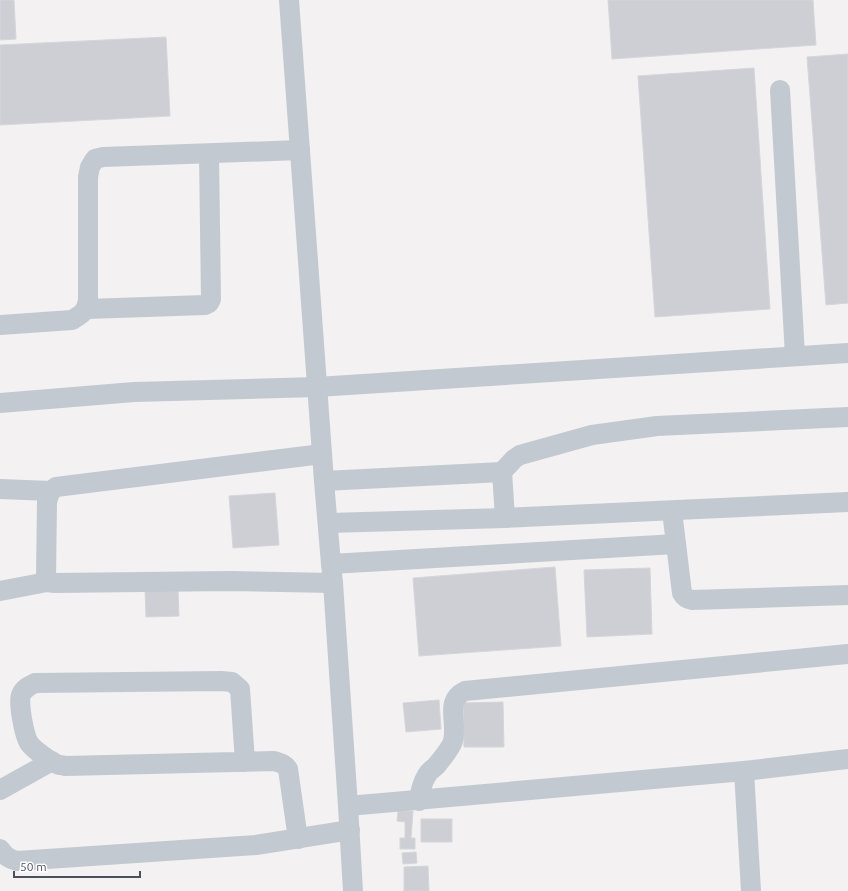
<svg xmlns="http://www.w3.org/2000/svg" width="848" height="891" font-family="Ubuntu,sans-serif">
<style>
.building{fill:#cecfd4;stroke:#d5d6db}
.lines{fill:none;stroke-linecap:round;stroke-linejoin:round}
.minor{stroke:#c3c9d1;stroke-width:20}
</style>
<rect width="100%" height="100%" fill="#f3f1f1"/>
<g class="building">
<polygon points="0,0 14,0 16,39 0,40"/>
<polygon points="608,0 813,0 816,45 612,59"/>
<polygon points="166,37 170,116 0,125 0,45"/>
<polygon points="848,54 848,303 826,305 807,57"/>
<polygon points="754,68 770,309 655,317 638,76"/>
<polygon points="275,493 279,545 233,548 229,496"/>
<polygon points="555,567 561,646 419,656 413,578"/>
<polygon points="650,568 652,634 587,637 584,570"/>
<polygon points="178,588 179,616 146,617 145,589"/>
<polygon points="439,700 441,729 406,732 403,703"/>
<polygon points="503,702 504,747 464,747 463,703"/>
<polygon points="398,811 413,811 411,838 415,838 415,849 400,849 400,838 405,838 405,822 397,821"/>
<rect x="421" y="819" width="31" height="23"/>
<polygon points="416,852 417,863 403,864 402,853"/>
<polygon points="428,866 429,891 404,891 404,867"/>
</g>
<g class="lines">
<g class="minor">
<polyline points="289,0 324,481 331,564 333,583 348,806 353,891"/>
<polyline points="780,90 795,356"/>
<polyline points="87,309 205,305 209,303 211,299 209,154"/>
<path d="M0,325L72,320C82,314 86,312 88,300V177L90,167L95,159L103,157L300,150"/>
<polyline points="0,403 134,392 317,387 848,353"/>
<polyline points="322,454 56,487 50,492 47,502 46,579 47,582 55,583 230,581 333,583"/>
<polyline points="502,472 505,518"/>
<polyline points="324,481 502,472 514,459 520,455 592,435 657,426 848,417"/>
<polyline points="0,489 51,491"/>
<path d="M672,511L682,593C684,597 687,599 692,600L848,595"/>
<polyline points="328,523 505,518 848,502"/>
<polyline points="331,564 676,544"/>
<polyline points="0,591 47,582"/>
<path d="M245,762L240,689L232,682L221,681L35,683C29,686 24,688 21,695C18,702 24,735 29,743C34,750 51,762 59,765C61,765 63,765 65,766L274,761C280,763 284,763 288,769L298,839"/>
<polyline points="744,771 751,891"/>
<polyline points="0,790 52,761"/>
<path d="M419,801C420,791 422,783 427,775C429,771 433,769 436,766C441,760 451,748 453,741C458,722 444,701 465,691L848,654"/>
<polyline points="348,806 744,771 848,759"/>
<path d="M0,849C5,856 9,859 17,861L256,845L350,830"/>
</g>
</g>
<path d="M14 871v6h126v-6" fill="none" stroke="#4a515c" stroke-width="2"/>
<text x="20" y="871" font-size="12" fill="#4a515c" stroke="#ffffff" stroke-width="3" paint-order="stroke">50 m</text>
</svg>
